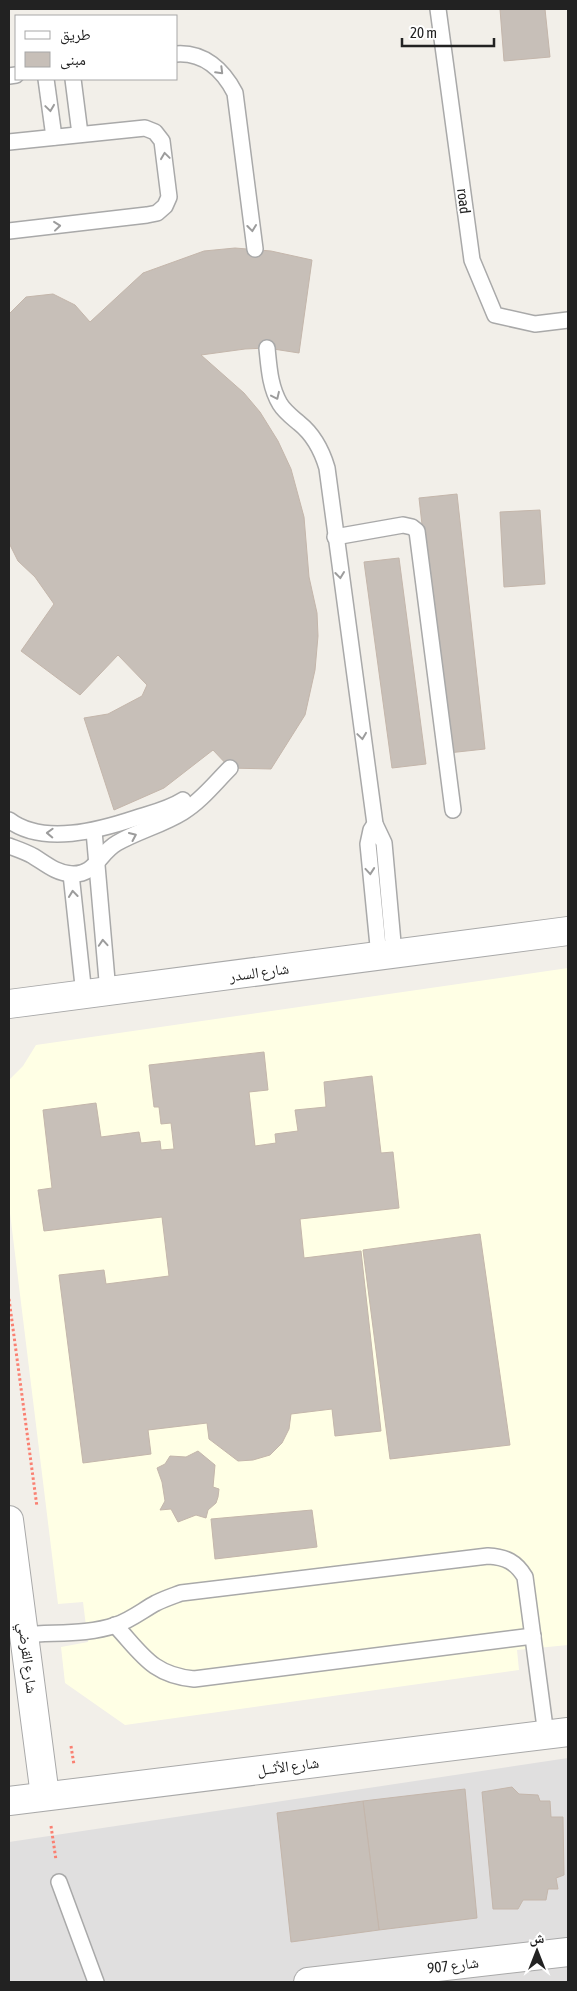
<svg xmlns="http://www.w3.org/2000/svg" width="577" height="1991" font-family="'Asap Condensed','Noto Naskh Arabic',sans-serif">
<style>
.residential{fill:#e0dfdf}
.education{fill:#ffffe5}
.building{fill:#c7bfb8;stroke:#c4b6ab}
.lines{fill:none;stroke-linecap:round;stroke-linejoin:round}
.lane-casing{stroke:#a9a9a9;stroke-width:18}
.street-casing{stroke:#a9a9a9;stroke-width:30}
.path{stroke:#fa8072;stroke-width:3;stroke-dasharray:2.5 2.5;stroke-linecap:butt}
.lane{stroke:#fff;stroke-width:15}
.street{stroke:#fff;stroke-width:28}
.oneway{stroke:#9c9c9c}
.labels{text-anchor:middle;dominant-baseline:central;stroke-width:4;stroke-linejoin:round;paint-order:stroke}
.street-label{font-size:15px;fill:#222;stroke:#fff}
</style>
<rect width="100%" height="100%" fill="#f2efe9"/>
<polygon class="residential" points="568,1758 568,1982 9,1982 9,1842"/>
<polygon class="education" points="568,968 568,1645 517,1650 519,1670 125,1725 65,1683 61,1647 88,1642 83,1602 58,1604 9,1205 9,1080 23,1066 36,1045"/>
<g class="building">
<polygon points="500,9 545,9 550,57 504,61"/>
<polygon points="235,248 271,251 312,260 299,353 267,348 245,349 201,355 244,393 260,412 278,441 291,469 304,517 309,577 317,613 318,636 315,670 305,715 271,769 230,768 213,750 164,788 114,810 84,718 108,714 142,696 147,685 118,655 80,695 21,651 54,604 35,577 18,561 9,543 9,314 26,297 53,294 75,305 90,322 143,273 204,251"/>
<polygon points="457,494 485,749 448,753 419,498"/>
<polygon points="540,510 545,584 504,587 500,512"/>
<polygon points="399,558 426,764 392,768 364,562"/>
<polygon points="264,1052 268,1090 249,1092 255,1146 276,1143 275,1134 298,1131 295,1110 326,1107 324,1082 372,1076 381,1153 393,1152 399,1208 300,1219 304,1258 361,1251 381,1431 335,1436 332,1409 291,1414 289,1429 282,1443 270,1455 253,1460 238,1461 209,1439 207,1423 148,1430 151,1454 83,1463 59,1275 104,1270 106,1284 169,1276 162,1217 44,1231 38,1190 52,1188 43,1110 96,1103 101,1137 139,1132 141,1143 160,1141 161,1150 174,1149 171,1123 161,1124 159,1107 154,1107 149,1065"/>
<polygon points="480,1234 510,1445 390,1459 363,1250"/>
<polygon points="198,1451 215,1465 213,1487 219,1489 218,1497 216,1503 208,1510 206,1518 196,1515 178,1522 171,1509 160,1510 165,1501 162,1482 157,1468 165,1464 170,1456 186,1457"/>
<polygon points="312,1510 317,1547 215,1559 211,1519"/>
<polygon points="512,1787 519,1794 538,1795 540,1801 550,1801 551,1817 563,1817 564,1875 556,1878 558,1889 548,1889 546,1900 523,1900 518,1909 493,1909 482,1792"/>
<polygon points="465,1789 477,1918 379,1930 363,1801"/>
<polygon points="363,1801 379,1930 291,1942 277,1813"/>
</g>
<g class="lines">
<defs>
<g id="lane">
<polyline points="438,9 472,260 495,315 535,324 568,320"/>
<path d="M176,54C204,52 223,70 235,93L255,249"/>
<polyline points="9,76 16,75"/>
<polyline points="46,79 54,137"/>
<polyline points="73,79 80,134"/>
<polyline points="9,142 145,128 155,132 162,141 169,197 165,206 157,213 147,215 9,231"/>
<path d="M267,348C269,368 270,387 280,404C285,412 292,417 299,423C314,435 322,451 327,468L375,824L384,843L394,954"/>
<polyline points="335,537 403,525 412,527 417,531 453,810"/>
<path d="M9,820C43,846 100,830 136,818C152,813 169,809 183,800"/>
<polyline points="375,824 371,830 368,844 379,956"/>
<polyline points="94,831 108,992"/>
<path d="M9,846C17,849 26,852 33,856C46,864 56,873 71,874C95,876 99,853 117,843C138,831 162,825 183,812C201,801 215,783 230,768"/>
<polyline points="71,874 84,995"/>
<path d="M115,1625C142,1654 152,1675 194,1679L533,1636"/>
<path d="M25,1635C54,1632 87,1635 116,1625C131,1620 143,1610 156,1603C164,1599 173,1596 181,1593L488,1556C506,1557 516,1562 525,1577L546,1735"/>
<polyline points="59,1882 96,1982"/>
</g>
<g id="street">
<polyline points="9,1004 568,931"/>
<polyline points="9,1520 45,1796"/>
<polyline points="9,1801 568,1732"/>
<polyline points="308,1982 568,1952"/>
</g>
</defs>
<use href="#lane" class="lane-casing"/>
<use href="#street" class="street-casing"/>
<g class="path">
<polyline points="9,1299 37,1507"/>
<polyline points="71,1746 74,1765"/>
<polyline points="51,1826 56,1860"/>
</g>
<use href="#lane" class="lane"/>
<use href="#street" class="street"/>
</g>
<defs><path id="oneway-chevron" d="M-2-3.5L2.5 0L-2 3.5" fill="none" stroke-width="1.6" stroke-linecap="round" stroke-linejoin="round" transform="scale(1.25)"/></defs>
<g class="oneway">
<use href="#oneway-chevron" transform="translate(220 71) rotate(45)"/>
<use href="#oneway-chevron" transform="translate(50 108) rotate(82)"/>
<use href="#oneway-chevron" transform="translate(165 156) rotate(-98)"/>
<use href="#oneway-chevron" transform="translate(57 226) rotate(-6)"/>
<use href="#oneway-chevron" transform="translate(252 228) rotate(83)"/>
<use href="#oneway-chevron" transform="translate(276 396) rotate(65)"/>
<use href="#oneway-chevron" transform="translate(340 575) rotate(83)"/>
<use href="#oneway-chevron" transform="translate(362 736) rotate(82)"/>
<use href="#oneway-chevron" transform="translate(50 833) rotate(-178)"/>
<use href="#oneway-chevron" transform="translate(133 836) rotate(-24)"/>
<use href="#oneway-chevron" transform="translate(370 871) rotate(85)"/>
<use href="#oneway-chevron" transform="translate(73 894) rotate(-96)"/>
<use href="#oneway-chevron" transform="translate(103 943) rotate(-94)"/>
</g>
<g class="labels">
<g class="street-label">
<text transform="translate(464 201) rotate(83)">road</text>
<text transform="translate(259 972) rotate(-8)">شارع السدر</text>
<text transform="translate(28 1658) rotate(83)">شارع القرضي</text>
<text transform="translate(288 1766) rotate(-7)">شارع الأثــل</text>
<text transform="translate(453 1965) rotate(-7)">شارع 907</text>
</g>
</g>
<rect width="577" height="1991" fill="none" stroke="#222222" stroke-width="20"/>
<rect x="15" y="15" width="162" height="65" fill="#ffffff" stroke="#a7a7a7"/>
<rect x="25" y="31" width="25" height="8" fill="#ffffff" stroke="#a7a7a7"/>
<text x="60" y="40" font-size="15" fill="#222222">طريق</text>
<rect x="25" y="52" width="25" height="15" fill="#c7bfb8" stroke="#a7a7a7"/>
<text x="60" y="65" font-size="15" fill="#222222">مبنى</text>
<g transform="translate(537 1951)" stroke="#ffffff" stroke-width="4" paint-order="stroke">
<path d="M0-4L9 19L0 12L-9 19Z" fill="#222222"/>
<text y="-8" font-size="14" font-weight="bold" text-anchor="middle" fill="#222222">ش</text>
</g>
<path d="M402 38v8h92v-8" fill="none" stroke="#222222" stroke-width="2.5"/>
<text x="410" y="38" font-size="15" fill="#222222" stroke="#ffffff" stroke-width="4" paint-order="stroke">20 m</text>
</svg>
